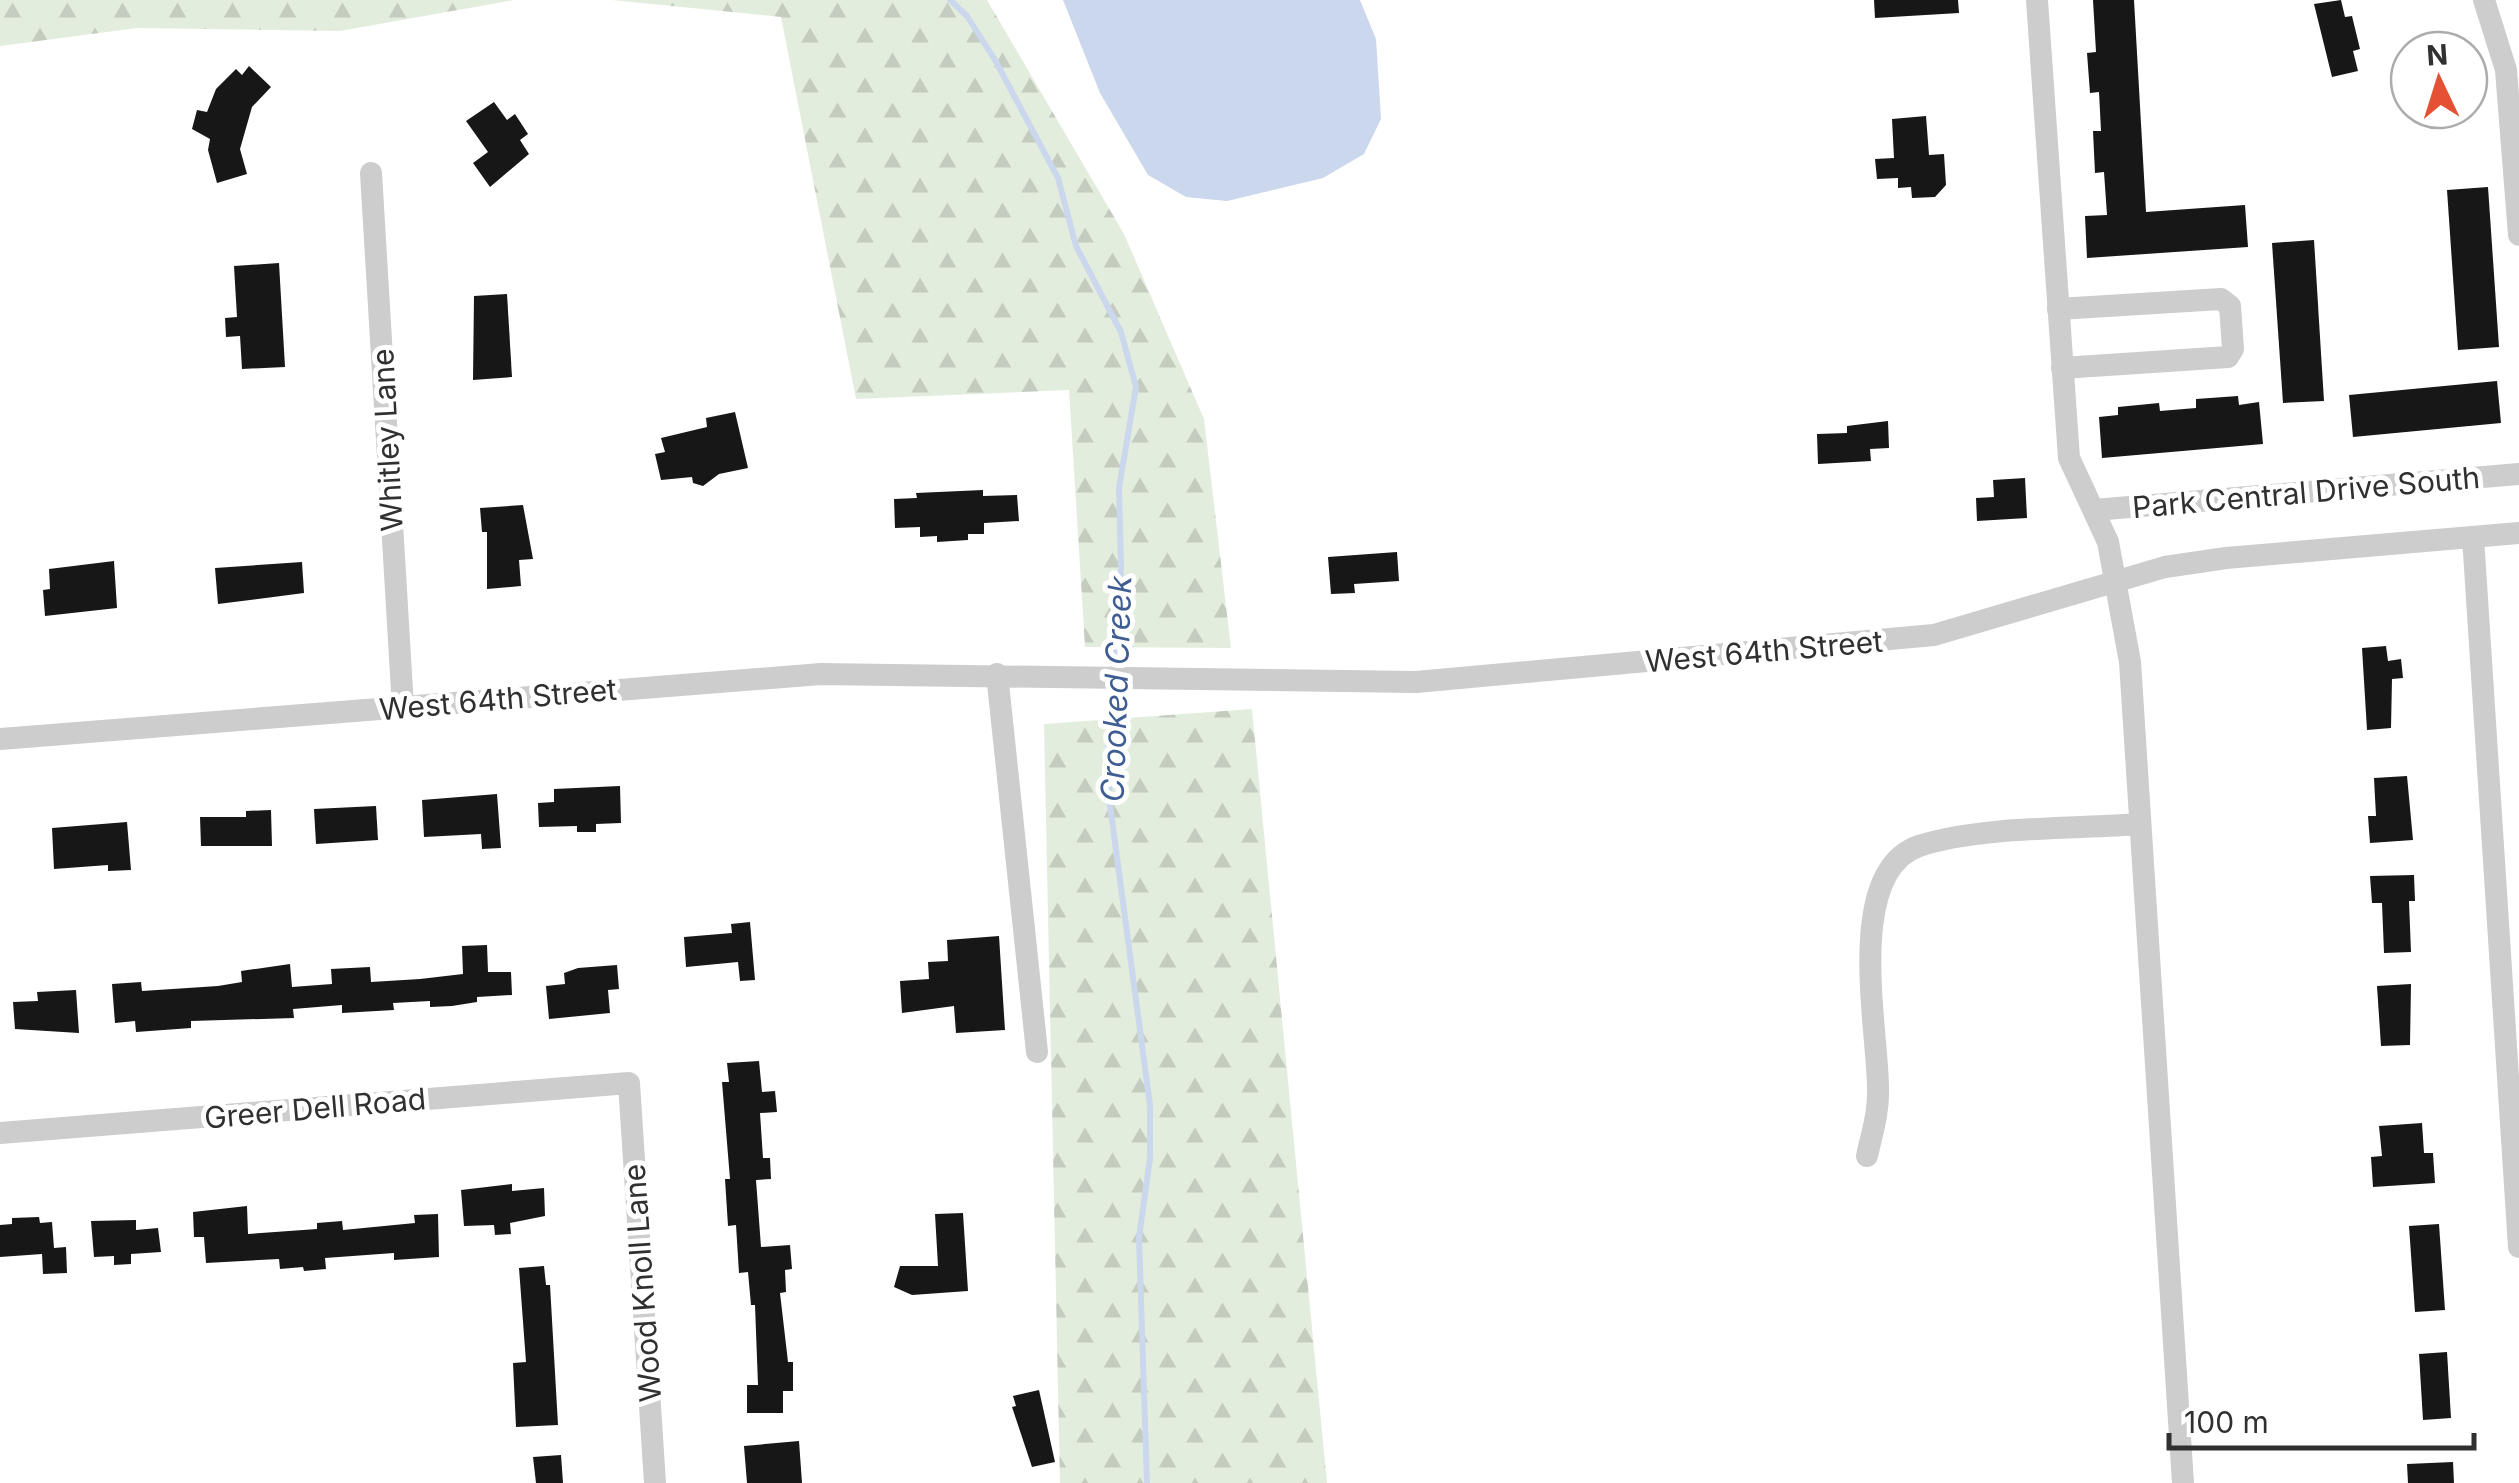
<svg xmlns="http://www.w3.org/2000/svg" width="2519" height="1483" font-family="Inter,sans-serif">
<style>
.forest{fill:url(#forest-firs)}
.water{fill:#cbd7ec}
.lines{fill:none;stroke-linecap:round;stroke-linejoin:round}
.stream{stroke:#cbd7ec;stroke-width:6}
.building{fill:#171717}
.minor{stroke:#cdcdcd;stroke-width:22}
.labels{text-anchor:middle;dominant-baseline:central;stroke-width:10;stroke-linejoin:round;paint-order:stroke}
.street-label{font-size:30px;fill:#303030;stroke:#fff}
.water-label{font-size:32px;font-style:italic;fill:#3e5d92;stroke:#fff}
</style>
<defs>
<pattern id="forest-firs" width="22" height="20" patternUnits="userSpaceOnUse" patternTransform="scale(2.5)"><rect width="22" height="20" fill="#e3edde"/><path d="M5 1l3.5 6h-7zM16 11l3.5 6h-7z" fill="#c3ccbf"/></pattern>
</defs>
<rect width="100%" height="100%" fill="#fff"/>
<g class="forest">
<polygon points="0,0 514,0 340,31 137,28 0,46"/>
<polygon points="612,0 987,0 1124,234 1204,419 1231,648 1085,647 1069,390 856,399 781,17"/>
<polygon points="1252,709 1327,1483 1060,1483 1044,724"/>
</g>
<polygon class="water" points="1063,0 1360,0 1376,39 1381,119 1364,154 1323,178 1227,201 1186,197 1148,175 1100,93"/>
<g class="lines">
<polyline class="stream" points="950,0 967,16 995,60 1058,178 1076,246 1121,332 1136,387 1119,488 1121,568 1108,735 1110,805 1150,1105 1150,1158 1139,1238 1147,1483"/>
</g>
<g class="building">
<polygon points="1874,0 1958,0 1959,13 1875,18"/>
<polygon points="2093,0 2134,0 2146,212 2245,205 2248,247 2087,258 2085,216 2107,215 2104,172 2095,173 2093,131 2101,131 2099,92 2090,93 2087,53 2096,52"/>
<polygon points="2341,0 2345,17 2352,16 2360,49 2353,51 2358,71 2332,77 2314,4"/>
<polygon points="249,66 271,87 252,107 240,149 247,174 217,183 208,150 210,139 192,129 197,110 207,112 216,89 236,69 242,75"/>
<polygon points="494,102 507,120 515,114 528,134 520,140 529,154 490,187 473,163 488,152 466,121"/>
<polygon points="1926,116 1929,155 1944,154 1946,185 1935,197 1912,198 1911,187 1898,188 1898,178 1877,179 1875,159 1894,158 1892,119"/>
<polygon points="2488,187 2499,347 2458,350 2447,190"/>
<polygon points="2314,240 2324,401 2283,403 2272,243"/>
<polygon points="279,263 285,367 242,369 240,336 226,337 225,318 237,317 234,266"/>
<polygon points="507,294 512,377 473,380 474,296"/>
<polygon points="2497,381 2501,423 2353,437 2349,395"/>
<polygon points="2238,396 2239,405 2259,402 2263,444 2102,458 2099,417 2118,415 2118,407 2159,403 2160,411 2196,408 2196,399"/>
<polygon points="735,412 748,468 719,474 703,486 693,483 692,477 661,480 655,454 665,452 661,438 707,427 706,418"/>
<polygon points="1888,421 1889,448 1870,449 1871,461 1818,464 1817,434 1847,433 1847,426"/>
<polygon points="2025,478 2027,518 1977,521 1976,498 1994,497 1993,480"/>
<polygon points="983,490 983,496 1017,495 1019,521 984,523 984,534 968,534 968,540 937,542 937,536 920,537 920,527 895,528 894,499 917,498 916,493"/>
<polygon points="523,505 533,559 519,560 521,586 487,589 487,532 482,532 480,508"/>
<polygon points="1397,552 1399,581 1354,584 1355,593 1331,594 1328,557"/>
<polygon points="114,561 117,608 45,616 43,590 50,589 49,569"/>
<polygon points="302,562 304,593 218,604 215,568"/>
<polygon points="2386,646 2388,661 2401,659 2403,678 2392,679 2391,728 2367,730 2362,648"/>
<polygon points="2407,776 2413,840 2370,843 2368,816 2376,816 2374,778"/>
<polygon points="620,786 621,823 596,824 596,832 577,832 577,826 539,827 538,803 554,802 554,789"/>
<polygon points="497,794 501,848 482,849 481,834 424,837 422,800"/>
<polygon points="376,806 378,840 316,844 314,809"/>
<polygon points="271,810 272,846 201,846 200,817 246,817 246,811"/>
<polygon points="127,822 131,870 108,871 108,865 54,869 52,828"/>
<polygon points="2414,875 2415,901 2409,901 2411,952 2384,953 2382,903 2372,903 2370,876"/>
<polygon points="750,922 755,980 740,981 738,962 686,967 684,937 732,933 731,924"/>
<polygon points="999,936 1005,1030 956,1033 954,1006 902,1013 900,981 929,979 928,962 948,961 947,940"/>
<polygon points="487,945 488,972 511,972 512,995 477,997 477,1002 452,1006 430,1007 430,1001 393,1003 394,1010 342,1013 342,1005 293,1009 294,1018 191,1021 191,1028 136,1032 135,1021 115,1023 112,984 141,982 142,991 218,986 242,982 241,971 290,964 292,987 332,984 331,969 370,967 371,982 420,979 463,974 462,946"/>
<polygon points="617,965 619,989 608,990 610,1013 549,1019 546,986 565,984 564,973 578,968"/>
<polygon points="2411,984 2410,1045 2381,1046 2377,986"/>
<polygon points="76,990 79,1033 15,1029 13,1002 38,1001 37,992"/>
<polygon points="759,1061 762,1092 775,1091 777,1112 760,1113 763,1158 770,1158 771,1179 756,1180 761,1247 790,1245 792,1269 785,1270 786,1292 780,1293 788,1362 793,1362 793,1391 783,1391 783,1413 747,1413 747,1385 758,1385 755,1305 751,1305 748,1272 739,1273 736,1225 728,1226 725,1179 730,1179 722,1082 729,1082 727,1063"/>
<polygon points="2422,1123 2424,1153 2433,1153 2435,1183 2373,1187 2371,1157 2382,1156 2379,1126"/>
<polygon points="512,1184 512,1191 544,1188 545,1216 510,1223 511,1234 495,1235 494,1225 464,1226 461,1190"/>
<polygon points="247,1206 248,1234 317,1229 317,1223 342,1221 343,1230 415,1223 414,1215 438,1214 439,1257 394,1260 394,1253 325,1258 326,1269 304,1271 303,1267 280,1269 279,1259 206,1263 204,1237 194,1237 193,1212"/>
<polygon points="963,1213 968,1291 912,1295 894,1287 900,1266 938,1266 935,1214"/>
<polygon points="39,1217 40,1223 52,1222 54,1248 66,1247 67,1273 43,1274 42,1254 0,1257 0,1225 12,1224 12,1218"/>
<polygon points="136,1220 136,1230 158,1228 161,1252 131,1254 131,1264 114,1265 114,1256 94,1257 91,1221"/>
<polygon points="2439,1224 2445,1310 2415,1312 2409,1226"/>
<polygon points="544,1266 546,1285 550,1285 558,1425 516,1427 513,1363 526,1362 519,1268"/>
<polygon points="2447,1352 2451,1418 2423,1420 2419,1354"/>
<polygon points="1039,1390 1055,1462 1032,1467 1012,1407 1016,1406 1013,1396"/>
<polygon points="799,1441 802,1483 747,1483 744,1446"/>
<polygon points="561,1455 563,1483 536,1483 533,1457"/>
<polygon points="2453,1462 2454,1483 2408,1483 2407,1464"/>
</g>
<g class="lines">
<g class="minor">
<polyline points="2037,0 2069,458 2108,542 2130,662 2183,1483"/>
<polyline points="2484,0 2506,70 2519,235"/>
<polyline points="371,173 403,707"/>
<polyline points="2058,309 2221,299 2230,306 2233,349 2228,357 2062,368"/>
<polyline points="2094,510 2519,474"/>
<polyline points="2473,537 2519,1247"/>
<polyline points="997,674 1037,1052"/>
<polyline points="0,739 821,674 1416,682 1934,635 2165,567 2226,558 2519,533"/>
<polyline points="0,1133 629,1083 655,1483"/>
<path d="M1867,1156C1872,1133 1879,1112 1878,1088C1878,1029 1844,872 1919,846C1979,826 2075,829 2140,824"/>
</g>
</g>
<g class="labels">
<g class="street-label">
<text transform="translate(387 440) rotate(-93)">Whitley Lane</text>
<text transform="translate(2306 492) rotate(-5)">Park Central Drive South</text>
<text transform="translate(1764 651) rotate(-5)">West 64th Street</text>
<text transform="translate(498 699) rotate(-5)">West 64th Street</text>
<text transform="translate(315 1108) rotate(-5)">Greer Dell Road</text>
<text transform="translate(642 1283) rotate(-94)">Wood Knoll Lane</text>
</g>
<g class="water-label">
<text transform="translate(1116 689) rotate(-88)">Crooked Creek</text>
</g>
</g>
<g transform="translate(2439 80) rotate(356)"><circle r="48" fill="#ffffff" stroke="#acacac" stroke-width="2.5"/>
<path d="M0-8L18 38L0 25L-18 38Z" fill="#e55134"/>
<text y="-15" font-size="28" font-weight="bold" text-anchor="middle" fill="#303030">N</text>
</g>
<path d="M2169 1433v15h305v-15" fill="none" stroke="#303030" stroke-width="5"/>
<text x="2184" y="1433" font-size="30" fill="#303030" stroke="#ffffff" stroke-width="8" paint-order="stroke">100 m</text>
</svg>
